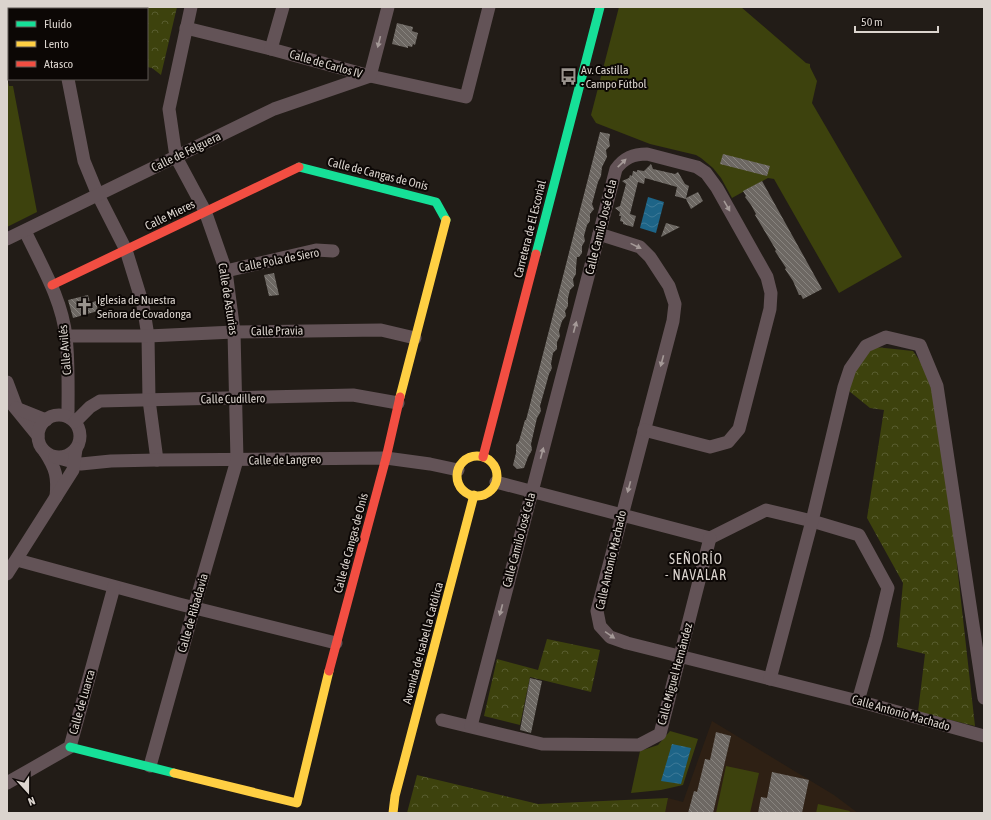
<svg xmlns="http://www.w3.org/2000/svg" width="991" height="820" font-family="'Asap Condensed',sans-serif">
<style>
.built{fill:#2e2014}
.forest{fill:url(#forest-crowns)}
.garden{fill:#3d420d}
.water{fill:url(#water-waves)}
.building{fill:url(#building-back-hatch)}
.lines{fill:none;stroke-linecap:round;stroke-linejoin:round}
.street{stroke:#635357;stroke-width:13}
.fast{stroke:#16e098;stroke-width:9}
.slow{stroke:#ffcf43;stroke-width:9}
.jam{stroke:#f24e42;stroke-width:9}
.oneway{fill:#a59a98}
.labels{text-anchor:middle;dominant-baseline:central;stroke-width:4;stroke-linejoin:round;paint-order:stroke}
.street-label{font-size:12px;fill:#dbd4ce;stroke:#0c0705}
.poi-label{font-size:12px;fill:#dbd4ce;stroke:#0c0705;text-anchor:start}
.quarter-label{font-size:14px;letter-spacing:1px;fill:#dbd4ce;stroke:#0c0705}
</style>
<defs>
<pattern id="forest-crowns" width="20" height="18" patternUnits="userSpaceOnUse"><rect width="20" height="18" fill="#3d420d"/><path d="M2 6a3 3 0 1 1 6 0M12 15a3 3 0 1 1 6 0" fill="none" stroke="#585c2f"/></pattern>
<pattern id="water-waves" width="16" height="10" patternUnits="userSpaceOnUse"><rect width="16" height="10" fill="#1d6487"/><path d="M0 5q4-4 8 0t8 0" fill="none" stroke="#3d7997"/></pattern>
<pattern id="building-back-hatch" width="6" height="6" patternUnits="userSpaceOnUse"><rect width="6" height="6" fill="#6d6863"/><path d="M-1 5l2 2M0 0l6 6M5-1l2 2" fill="none" stroke="#88847f"/></pattern>
</defs>
<rect width="100%" height="100%" fill="#221c17"/>
<polygon class="built" points="712,721 834,795 858,813 665,813 668,798 683,802"/>
<g class="forest">
<polygon points="146,7 177,7 161,75 152,68 147,67 147,9 142,9"/>
<polygon points="866,346 913,351 937,386 975,726 918,712 925,654 897,647 903,583 867,518 884,410 870,408 844,387"/>
<polygon points="547,639 600,650 591,692 530,677 520,725 484,716 497,659 538,670"/>
<polygon points="417,775 538,804 668,798 665,813 407,813"/>
</g>
<g class="garden">
<polygon points="619,7 741,7 806,63 810,64 810,67 817,81 812,103 902,257 839,293 774,179 768,178 732,198 721,178 713,168 701,158 696,155 650,144 596,123 591,115"/>
<polygon points="7,78 9,86 13,86 37,212 7,227"/>
<polygon points="670,731 698,739 683,785 661,790 631,793 640,751 658,745"/>
<polygon points="726,766 759,773 750,813 716,813"/>
<polygon points="818,804 850,811 849,813 816,813"/>
</g>
<g class="water">
<polygon points="648,197 664,202 656,233 640,228"/>
<polygon points="672,744 691,748 681,784 661,781"/>
</g>
<g class="building">
<polygon points="397,23 413,27 412,31 418,33 415,45 413,44 412,47 408,46 408,48 392,44"/>
<polygon points="600,132 610,134 609,140 610,146 606,150 607,157 602,167 601,176 598,182 592,204 594,209 590,214 590,221 587,225 584,236 585,241 582,246 582,253 579,257 577,257 576,268 576,274 573,279 574,286 570,290 568,298 568,306 565,311 566,316 562,321 559,331 560,336 557,342 557,349 553,353 551,364 552,368 549,374 546,385 540,406 541,411 537,418 531,444 532,450 528,457 524,468 517,469 513,465 516,453 516,445 519,441 525,420 526,420"/>
<polygon points="723,154 770,166 767,176 720,164"/>
<polygon points="651,164 653,169 675,174 678,172 685,184 689,186 686,198 698,192 703,201 691,209 686,199 675,196 677,187 645,178 644,184 638,182 630,214 636,216 633,227 623,224 623,222 620,221 621,216 619,216 620,212 615,208 620,206 626,184 622,181 629,178 630,175 632,176 633,171 637,172 637,170 644,171"/>
<polygon points="762,181 822,289 803,299 801,295 799,295 793,281 785,269 786,268 775,251 776,250 755,215 756,214 751,205 745,197 746,196 743,191"/>
<polygon points="666,223 680,227 661,237"/>
<polygon points="274,273 279,295 269,296 264,275"/>
<polygon points="88,295 90,303 96,301 98,311 73,318 68,300"/>
<polygon points="530,678 542,681 531,733 520,730"/>
<polygon points="716,732 731,736 713,813 688,813 694,791 697,792 705,759 710,760"/>
<polygon points="772,772 809,780 802,813 758,813 761,797 767,798"/>
</g>
<g class="lines">
<g class="street">
<polyline points="53,7 54,9"/>
<polyline points="110,9 114,7"/>
<polyline points="186,28 271,49 370,76 466,97 489,7"/>
<polyline points="7,42 9,42"/>
<polyline points="271,49 283,7"/>
<polyline points="68,79 84,161 98,195 126,250 143,305 148,336 149,400 157,460"/>
<path d="M25,231C41,265 62,299 66,337C69,363 68,391 68,417"/>
<polyline points="599,234 640,247 650,257 669,286 675,304 673,321 597,611 600,626 610,637 627,643 858,701 984,736"/>
<polyline points="7,239 274,109 370,76 388,7"/>
<polyline points="226,271 316,250 333,251"/>
<polyline points="66,336 148,336 234,332 381,330 415,338"/>
<polyline points="7,382 16,406"/>
<polyline points="7,398 38,436"/>
<polyline points="16,408 46,420"/>
<circle cx="59" cy="436" r="21"/>
<polyline points="75,422 90,407 100,401 353,395 398,403"/>
<path d="M45,452C56,469 58,477 56,497"/>
<polyline points="55,457 81,464 111,461 157,460 386,458 430,464 458,470"/>
<polyline points="496,482 710,538 766,510 812,521 859,535 888,588 876,638 858,701"/>
<polyline points="17,560 179,604 336,643"/>
<polyline points="7,574 73,470 76,449"/>
<polyline points="770,679 812,521 844,387 850,369 866,346 886,337 920,345 937,386 984,698"/>
<polyline points="442,720 542,744 639,745 660,734 710,538"/>
<path d="M471,726L616,169C624,158 633,154 647,154L697,167L706,173L717,188L767,277L771,293L770,309L739,429L728,442L710,447L644,430"/>
<polyline points="150,766 194,608 237,460 234,332 226,271 205,211 176,157 169,109 191,7"/>
<polyline points="7,783 70,747 114,587"/>
</g>
<g class="fast">
<polyline points="299,167 436,202 446,220"/>
<polyline points="536,254 600,7"/>
<polyline points="70,747 174,773"/>
</g>
<g class="slow">
<polyline points="400,397 446,220"/>
<circle cx="477" cy="476" r="20"/>
<polyline points="174,773 297,803 329,671"/>
<polyline points="393,813 395,796 474,495"/>
</g>
<g class="jam">
<polyline points="52,285 299,167"/>
<polyline points="483,457 536,254"/>
<polyline points="329,671 386,458 400,397"/>
</g>
</g>
<defs><path id="oneway-solid" d="M-6-.8H1V-3.2L6.5 0L1 3.2V.8H-6Z"/></defs>
<g class="oneway">
<use href="#oneway-solid" transform="translate(379 42) rotate(104)"/>
<use href="#oneway-solid" transform="translate(622 163) rotate(-44)"/>
<use href="#oneway-solid" transform="translate(727 206) rotate(60)"/>
<use href="#oneway-solid" transform="translate(636 246) rotate(26)"/>
<use href="#oneway-solid" transform="translate(575 327) rotate(-75)"/>
<use href="#oneway-solid" transform="translate(662 361) rotate(105)"/>
<use href="#oneway-solid" transform="translate(542 453) rotate(-75)"/>
<use href="#oneway-solid" transform="translate(629 487) rotate(105)"/>
<use href="#oneway-solid" transform="translate(501 610) rotate(105)"/>
<use href="#oneway-solid" transform="translate(610 635) rotate(34)"/>
</g>
<defs>
<symbol id="bus-bare" viewBox="-9 -9 18 18"><path d="M-5-6H5V4H4V6H2V4H-2V6H-4V4H-5ZM-3.5-4V0h7V-4ZM-3.5 1.2v1.5H-2V1.2ZM2 1.2v1.5H3.5V1.2Z" fill="#9a948e" stroke="#0c0705" stroke-width="2.5" paint-order="stroke"/></symbol>
<symbol id="church-bare" viewBox="-9 -9 18 18"><path d="M-1.2-6h2.4v3.5h3.3v2.4h-3.3V6h-2.4V-.1h-3.3v-2.4h3.3Z" fill="#9a948e" stroke="#0c0705" stroke-width="2.5" paint-order="stroke"/></symbol>
</defs>
<g fill-rule="evenodd">
<use href="#bus-bare" x="556" y="64" width="25" height="25"/>
<use href="#church-bare" x="72" y="294" width="25" height="25"/>
</g>
<g class="labels">
<g class="street-label">
<text transform="translate(326 64) rotate(16)">Calle de Carlos IV</text>
<text transform="translate(186 152) rotate(-26)">Calle de Felguera</text>
<text transform="translate(378 174) rotate(14)">Calle de Cangas de Onís</text>
<text transform="translate(170 215) rotate(-26)">Calle Mieres</text>
<text transform="translate(601 227) rotate(-76)">Calle Camilo José Cela</text>
<text transform="translate(530 229) rotate(-76)">Carretera de El Escorial</text>
<text transform="translate(279 260) rotate(-11)">Calle Pola de Siero</text>
<text transform="translate(228 299) rotate(81)">Calle de Asturias</text>
<text transform="translate(277 331) rotate(-1)">Calle Pravia</text>
<text transform="translate(65 350) rotate(-95)">Calle Avilés</text>
<text transform="translate(233 399) rotate(-1)">Calle Cudillero</text>
<text transform="translate(285 460) rotate(-1)">Calle de Langreo</text>
<text transform="translate(519 540) rotate(-75)">Calle Camilo José Cela</text>
<text transform="translate(351 543) rotate(-75)">Calle de Cangas de Onís</text>
<text transform="translate(611 560) rotate(-77)">Calle Antonio Machado</text>
<text transform="translate(193 613) rotate(-74)">Calle de Ribadavia</text>
<text transform="translate(423 643) rotate(-75)">Avenida de Isabel la Católica</text>
<text transform="translate(675 674) rotate(-75)">Calle Miguel Hernández</text>
<text transform="translate(82 702) rotate(-74)">Calle de Luarca</text>
<text transform="translate(901 713) rotate(16)">Calle Antonio Machado</text>
</g>
<g class="poi-label">
<text x="581" y="70">Av. Castilla<tspan x="581" dy="14">- Campo Fútbol</tspan></text>
<text x="97" y="300">Iglesia de Nuestra<tspan x="97" dy="14">Señora de Covadonga</tspan></text>
</g>
<g class="quarter-label">
<text x="696" y="559">SEÑORÍO<tspan x="696" dy="16">- NAVALAR</tspan></text>
</g>
</g>
<rect width="991" height="820" fill="none" stroke="#dbd4ce" stroke-width="16"/>
<rect x="8" y="8" width="140" height="72" fill="#0c0705" stroke="#5f5955"/>
<rect x="16" y="21" width="20" height="6" fill="#16e098" stroke="#5f5955"/>
<text x="44" y="28" font-size="12" fill="#dbd4ce">Fluido</text>
<rect x="16" y="41" width="20" height="6" fill="#ffcf43" stroke="#5f5955"/>
<text x="44" y="48" font-size="12" fill="#dbd4ce">Lento</text>
<rect x="16" y="61" width="20" height="6" fill="#f24e42" stroke="#5f5955"/>
<text x="44" y="68" font-size="12" fill="#dbd4ce">Atasco</text>
<g transform="translate(28 792) rotate(159)" stroke="#0c0705" stroke-width="3" paint-order="stroke">
<path d="M0-3L7 15L0 10L-7 15Z" fill="#dbd4ce"/>
<text y="-6" font-size="11" font-weight="bold" text-anchor="middle" fill="#dbd4ce">N</text>
</g>
<path d="M855 26v6h83v-6" fill="none" stroke="#dbd4ce" stroke-width="2"/>
<text x="861" y="26" font-size="12" fill="#dbd4ce" stroke="#0c0705" stroke-width="3" paint-order="stroke">50 m</text>
</svg>
